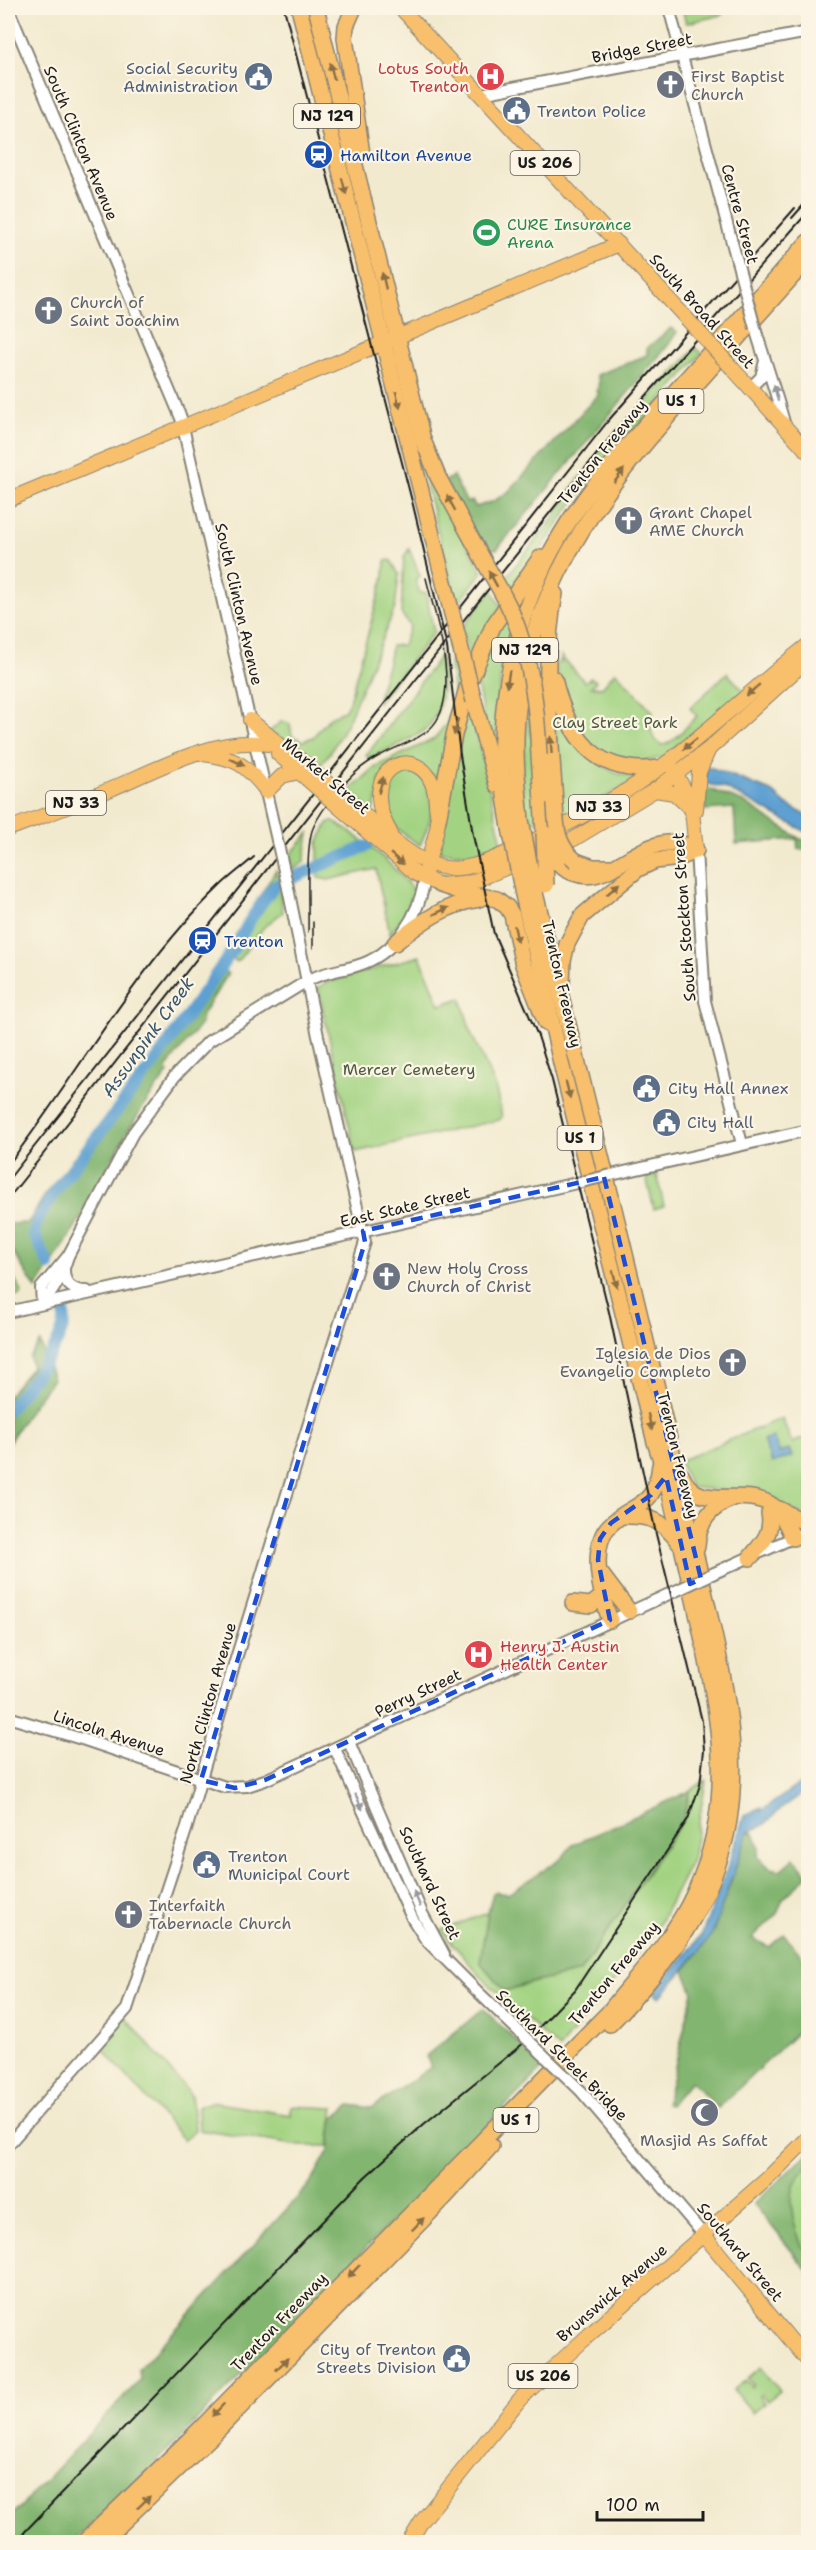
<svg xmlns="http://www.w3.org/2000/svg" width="816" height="2550" font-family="'Shantell Sans',sans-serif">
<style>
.green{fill:#a3d382;stroke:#60784f;stroke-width:1.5}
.forest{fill:#82b570;stroke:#4f6846;stroke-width:1.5}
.water{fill:#5da0d1;stroke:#3c5e76;stroke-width:1.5}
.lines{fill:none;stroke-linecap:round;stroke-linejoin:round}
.river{stroke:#5da0d1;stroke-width:12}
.minor-casing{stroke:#878376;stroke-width:14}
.major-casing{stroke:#878376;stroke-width:16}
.highway-casing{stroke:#878376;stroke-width:18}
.minor{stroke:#fff;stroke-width:10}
.major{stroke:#f8bf6c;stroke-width:14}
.highway{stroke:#f8bf6c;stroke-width:15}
.tram{stroke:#1c1c1c;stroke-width:1.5}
.rail{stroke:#1c1c1c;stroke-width:2}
.minor-bridge-casing{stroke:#878376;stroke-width:14;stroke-linecap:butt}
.major-bridge-casing{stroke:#878376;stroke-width:16;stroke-linecap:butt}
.highway-bridge-casing{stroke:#878376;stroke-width:18;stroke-linecap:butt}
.minor-bridge{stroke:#fff;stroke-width:10}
.major-bridge{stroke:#f8bf6c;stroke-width:14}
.highway-bridge{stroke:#f8bf6c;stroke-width:15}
.oneway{fill:#8a6e44}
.oneway2{fill:#999}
.marked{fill:none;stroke:#1d4ed8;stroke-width:4.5;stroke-dasharray:12 8;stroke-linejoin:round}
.labels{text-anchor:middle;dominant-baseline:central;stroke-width:4.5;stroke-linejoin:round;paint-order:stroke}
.shield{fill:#fcf5e5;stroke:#5f5d58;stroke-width:1.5}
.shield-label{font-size:15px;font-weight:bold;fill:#1c1c1c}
.street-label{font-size:16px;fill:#1c1c1c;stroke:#fcf5e5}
.service-label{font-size:16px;fill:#4e5e75;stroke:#fcf5e5;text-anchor:start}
.health-label{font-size:16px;fill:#be3a42;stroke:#fcf5e5;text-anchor:end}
.worship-label{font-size:16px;fill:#5b616d;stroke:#fcf5e5;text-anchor:start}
.transit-label{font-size:16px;fill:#164399;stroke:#fcf5e5;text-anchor:start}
.leisure-label{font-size:16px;fill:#27864d;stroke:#fcf5e5;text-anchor:start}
.park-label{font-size:16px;fill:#4b5c40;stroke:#fcf5e5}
.water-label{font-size:18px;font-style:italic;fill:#39576d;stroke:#fcf5e5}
</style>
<rect width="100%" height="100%" fill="#fcf5e5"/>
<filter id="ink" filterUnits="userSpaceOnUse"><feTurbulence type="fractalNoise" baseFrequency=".0167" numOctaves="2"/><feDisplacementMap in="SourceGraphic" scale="12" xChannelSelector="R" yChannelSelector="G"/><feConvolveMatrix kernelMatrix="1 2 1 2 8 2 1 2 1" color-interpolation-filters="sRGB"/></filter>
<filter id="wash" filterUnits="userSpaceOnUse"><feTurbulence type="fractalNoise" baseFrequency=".008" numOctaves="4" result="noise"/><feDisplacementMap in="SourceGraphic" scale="24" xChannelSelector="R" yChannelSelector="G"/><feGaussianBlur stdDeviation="1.35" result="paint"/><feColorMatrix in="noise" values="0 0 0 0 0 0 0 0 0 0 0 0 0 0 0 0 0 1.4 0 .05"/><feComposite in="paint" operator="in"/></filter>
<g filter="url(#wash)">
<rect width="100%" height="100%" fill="#f2eacf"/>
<g class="green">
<polygon points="682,8 720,8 722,15 686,23"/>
<polygon points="696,348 702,353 574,501 511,594 503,581 554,518 570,490 619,430"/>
<polygon points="426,468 482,572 457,605 423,473"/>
<path d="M409,549L420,576L415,580L420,593H426L434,632L378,702C379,682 390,666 391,646L403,645L410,626L401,613L404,557Z"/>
<polygon points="391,560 399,575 395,608 348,721 330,753 319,766 270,731 282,721 290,724 292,736 303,741 313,737 330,717 344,711 349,702 384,576 385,561"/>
<polygon points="492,589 501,607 472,666 462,628"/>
<polygon points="504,616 511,629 501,669 495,755 490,749 476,679"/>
<polygon points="453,639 462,686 443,782 435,776 391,763 372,813 349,791 377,766 434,739 447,723 454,696 448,644"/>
<path d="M440,656C445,679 444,708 428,727C421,736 382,752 370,758L366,756Z"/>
<path d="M561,656L585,682L591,678L596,681L591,687H602L615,672L621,677L653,712C650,726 648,737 662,745C674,744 688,724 697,716L690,708L727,673L744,691L661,759L659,758L632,765L598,752L573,725L563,703L556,666L560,660L562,662Z"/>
<polygon points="553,694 592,758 615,773 635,776 634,781 562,820"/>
<polygon points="469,701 502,843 472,854 440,852 456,744"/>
<polygon points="529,704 538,821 533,821 523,810 522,768"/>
<path d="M408,771L424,777C435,808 434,815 420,845C410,839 397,831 391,821C377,801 383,774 408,771Z"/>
<path d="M333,821C365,840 393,863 415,893L409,909L390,934L376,869L328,880L318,878V843L328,823Z"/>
<polygon points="309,833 304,862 293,870 290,855"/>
<polygon points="276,870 283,912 264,927 237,962 225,952"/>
<polygon points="420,956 440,1005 461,998 471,1033 495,1085 502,1117 499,1120 355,1152 318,988 327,982"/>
<polygon points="657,1175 664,1206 654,1209 646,1177"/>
<polygon points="8,1268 22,1292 21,1295 8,1299"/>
<polygon points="782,1418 792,1443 807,1437 808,1440 808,1517 781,1506 749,1488 735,1492 690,1487 679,1461"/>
<polygon points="706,1780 692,1860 656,1930 559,2049 480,1976 441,1930 488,1913 480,1962 505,1991 527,1984 683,1820 690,1791"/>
<polygon points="123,2014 191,2095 195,2130 184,2140 98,2044"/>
<polygon points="211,2102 291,2115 291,2106 334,2108 329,2146 301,2146 199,2130 198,2107"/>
<polygon points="808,2153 808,2271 754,2204"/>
<polygon points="761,2367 780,2391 767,2401 761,2394 759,2396 764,2403 752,2413 733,2390 746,2380 751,2387 753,2385 748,2378"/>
</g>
<g class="forest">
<polygon points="671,328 677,332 669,344 497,549 484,550 445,481 453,476 467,503 472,501 476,507 494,501 508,492 599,394 597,391 599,382 597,375 647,355 647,348"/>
<polygon points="704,787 743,802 800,839 808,841 808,851 798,849 797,839 736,844 734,808 705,810"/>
<path d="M216,965L228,974L202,1015L201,1024L166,1068L169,1072C129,1120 104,1177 73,1231C62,1251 47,1269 36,1289L8,1244V1224L28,1223L47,1192L163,1045Z"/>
<polygon points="40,1342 53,1379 26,1415 8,1444 8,1396 32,1367 29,1357"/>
<polygon points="690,1791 683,1820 580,1972 527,1984 505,1991 480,1962 488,1913 493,1892 508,1894 562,1858 572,1845"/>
<polygon points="748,1832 754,1833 759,1846 758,1857 770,1868 780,1870 794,1858 808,1875 783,1899 777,1914 752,1938 769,1947 784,1934 808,1964 808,2022 718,2108 691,2081 670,2105 666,2104 693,1992 684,1971 713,1932"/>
<polygon points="483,2009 544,2067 157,2461 73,2542 8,2542 8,2520 140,2380 139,2369 310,2184 329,2150 333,2119 350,2105 372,2108 431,2067 426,2056"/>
<path d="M808,2153C809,2173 804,2167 796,2182C786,2201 795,2228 802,2246L808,2250V2271L754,2204Z"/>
</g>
<g class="water">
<polygon points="707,766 771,791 787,805 808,816 808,833 725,788 704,783"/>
<polygon points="773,1437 780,1453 789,1449 792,1456 772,1463 763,1441"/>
<polygon points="808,1778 808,1789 776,1813 764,1825 748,1832 713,1932 699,1952 660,1997 654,1993 702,1934 727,1869 744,1816 761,1807 761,1811"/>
</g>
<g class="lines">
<g class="river">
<polyline points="49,1265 34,1234 37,1221 55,1191 158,1058 237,944 252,917 274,886 367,846"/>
<path d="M8,1410C25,1388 70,1339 64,1311"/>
</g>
</g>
</g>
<g filter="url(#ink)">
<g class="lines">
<defs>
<g id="minor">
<polyline points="8,8 181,418 271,814"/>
<polyline points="669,8 737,261"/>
<polyline points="481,94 808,32"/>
<path d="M755,328C765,361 776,392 785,426"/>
<polyline points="750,388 761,377 765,361"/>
<polyline points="696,850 705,1001 742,1144"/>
<polyline points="611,1175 808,1130"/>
<path d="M64,1270C64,1285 73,1291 87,1291"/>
<path d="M42,1303C56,1290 63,1273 68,1256L133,1133L175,1076L209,1041L307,981C322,972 339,971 356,966C395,955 419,916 425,878"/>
<polyline points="42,1303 41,1288 68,1256"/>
<polyline points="8,1312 581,1182"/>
<polyline points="712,1574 808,1531"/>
<polyline points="8,1717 85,1740 225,1787 247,1786 265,1780 682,1588"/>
<polyline points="349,1742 422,1913 444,1954"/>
<polyline points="335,1749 412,1918 426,1940 477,1991"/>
<polyline points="581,2091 703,2234"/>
<polyline points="8,2145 127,2009 186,1830 234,1665 365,1242 318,1036 288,888"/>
</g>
<g id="major">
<polyline points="401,8 687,319"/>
<polyline points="733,369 808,452"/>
<polyline points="8,500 619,244"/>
<polyline points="250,720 280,745"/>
<path d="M203,754C236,758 245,764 265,789"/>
<polyline points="278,754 307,779"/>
<polyline points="671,766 691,801 696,850"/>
<polyline points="655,790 674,793 691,809"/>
<polyline points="266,792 282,776 299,772"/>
<path d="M350,802C375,823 409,860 441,867C467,873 493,859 515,849C569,825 622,797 669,761C717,724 760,682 808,645"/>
<polyline points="340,808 416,874 440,885 472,882 574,839 655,790 710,748 808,659"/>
<polyline points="696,810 699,772 708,751"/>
<path d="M8,829C42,816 77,804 111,789C157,769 217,736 268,744C286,746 298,758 311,769"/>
<path d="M390,832C350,761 432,735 436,803C436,809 438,816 438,822C436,838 429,854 426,871"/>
<polyline points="703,2234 808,2361"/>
<polyline points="409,2542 422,2521 520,2399 590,2334 767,2179 808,2138"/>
</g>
<g id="highway">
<polyline points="299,8 445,586"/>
<polyline points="316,8 423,440 438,477 480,554"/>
<polyline points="354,8 346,26 345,38 362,154"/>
<path d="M554,679C568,736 594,776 659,768"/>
<polyline points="474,701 497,785"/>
<polyline points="539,755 544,833"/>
<path d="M555,803C551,734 541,662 555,594"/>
<polyline points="438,820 454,735 467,688 493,626 540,558"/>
<path d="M521,820C517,780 513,741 519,701C536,573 610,481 693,388C731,345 770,302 808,259"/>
<path d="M510,828C505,798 500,768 502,737C505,657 530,577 576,511C605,469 639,433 672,395C718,344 763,293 808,242"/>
<polyline points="576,861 593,867 610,867"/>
<path d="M558,864C604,901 629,838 678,843C684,844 690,847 696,850"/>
<polyline points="440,885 464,893 497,899 507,907 512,915 523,965 546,1023"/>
<path d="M534,889C585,1091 636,1293 682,1496C692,1540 703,1585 713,1630C727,1693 739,1755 729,1820C716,1901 666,1966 610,2024"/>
<path d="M395,943C421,922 446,904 479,899"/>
<polyline points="562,984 563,961 567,944 582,916 638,869 655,861 680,858 696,850"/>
<path d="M682,1476C697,1514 745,1485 773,1506C783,1513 788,1528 793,1538"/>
<polyline points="779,1509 808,1524"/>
<path d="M624,1516C650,1515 664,1521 679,1543"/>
<path d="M697,1547C698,1522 710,1507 733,1498"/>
<path d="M750,1558C762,1543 773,1534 769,1513"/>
<polyline points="601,1574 629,1611"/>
<polyline points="573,1603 591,1605 603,1596"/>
<path d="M610,1620C601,1596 589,1547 609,1526C633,1501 655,1511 660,1465"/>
<path d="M84,2542L200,2429L609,2012C639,1974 674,1938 694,1894C737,1803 719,1716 699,1622C688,1574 677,1525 666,1476L655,1442L561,1063L522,890"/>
<polyline points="102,2542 213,2435 445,2197 491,2146"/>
</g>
</defs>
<use href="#minor" class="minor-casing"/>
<use href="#major" class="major-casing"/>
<use href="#highway" class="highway-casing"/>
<use href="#minor" class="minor"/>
<use href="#major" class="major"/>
<use href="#highway" class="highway"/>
<g class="tram">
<path d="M308,932C309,908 305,847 313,828C322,807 350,774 369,762C411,735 445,742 446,681C446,647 434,611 426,578"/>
<polyline points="313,948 313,922"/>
</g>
<g class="rail">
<polyline points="792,218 808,200"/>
<path d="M8,1165C79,1073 135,968 219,887C230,876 243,867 254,857"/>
<polyline points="8,1180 608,421 795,208"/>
<polyline points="8,1199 414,682 617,429 808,212"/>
<polyline points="15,2542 365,2177 424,2124 525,2042 575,1990 688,1819 700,1785 704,1750 702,1721 656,1534 609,1312 552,1080 538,1036 494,934 473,835 460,755 447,647 413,505 284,8"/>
</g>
<defs>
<g id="minor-bridge">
<polyline points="737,261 755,328"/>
<polyline points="271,814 288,888"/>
<polyline points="581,1182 611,1175"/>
<polyline points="682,1588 712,1574"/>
<polyline points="477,1991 581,2091"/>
</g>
<g id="major-bridge">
<polyline points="687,319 733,369"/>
<polyline points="311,769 350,802"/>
<polyline points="307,779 340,808"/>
</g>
<g id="highway-bridge">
<path d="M480,554C490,573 502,591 511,611C531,657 537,706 539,755"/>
<polyline points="445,586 474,701"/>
<path d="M555,803C556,827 556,845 576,861"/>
<polyline points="521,820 534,889"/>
<polyline points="510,828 522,890"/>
<polyline points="544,833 546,885"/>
<polyline points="546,842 558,864"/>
</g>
</defs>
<use href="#minor-bridge" class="minor-bridge-casing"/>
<use href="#major-bridge" class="major-bridge-casing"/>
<use href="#highway-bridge" class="highway-bridge-casing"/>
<use href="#minor-bridge" class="minor-bridge"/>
<use href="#major-bridge" class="major-bridge"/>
<use href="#highway-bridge" class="highway-bridge"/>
</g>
<defs><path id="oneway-solid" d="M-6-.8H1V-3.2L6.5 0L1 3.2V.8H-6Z" transform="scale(1.5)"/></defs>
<g class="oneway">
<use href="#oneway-solid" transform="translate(332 71) rotate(-104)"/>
<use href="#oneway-solid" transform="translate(344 186) rotate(75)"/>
<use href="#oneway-solid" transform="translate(384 281) rotate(-103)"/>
<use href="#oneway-solid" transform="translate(398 400) rotate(76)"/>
<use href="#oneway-solid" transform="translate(619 476) rotate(-54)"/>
<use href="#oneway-solid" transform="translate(451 503) rotate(-119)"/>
<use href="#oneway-solid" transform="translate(493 579) rotate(-119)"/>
<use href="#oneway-solid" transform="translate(508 679) rotate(99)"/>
<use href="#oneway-solid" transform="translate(753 690) rotate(139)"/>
<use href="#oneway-solid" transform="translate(456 727) rotate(103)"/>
<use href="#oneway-solid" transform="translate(690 744) rotate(141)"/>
<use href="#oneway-solid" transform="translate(551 745) rotate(-94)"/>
<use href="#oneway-solid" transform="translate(237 762) rotate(26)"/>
<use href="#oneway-solid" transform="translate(381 785) rotate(-74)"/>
<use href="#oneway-solid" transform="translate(397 859) rotate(40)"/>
<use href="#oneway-solid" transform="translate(613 889) rotate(-42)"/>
<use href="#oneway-solid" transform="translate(441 911) rotate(-25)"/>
<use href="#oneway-solid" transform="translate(516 934) rotate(78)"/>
<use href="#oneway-solid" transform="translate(568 1090) rotate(76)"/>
<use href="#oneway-solid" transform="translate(615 1279) rotate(76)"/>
<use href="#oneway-solid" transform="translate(650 1422) rotate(76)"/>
<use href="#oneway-solid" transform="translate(418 2224) rotate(-46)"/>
<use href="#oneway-solid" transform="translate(354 2271) rotate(134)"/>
<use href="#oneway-solid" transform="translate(282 2364) rotate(-45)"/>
<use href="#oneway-solid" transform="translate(218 2410) rotate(134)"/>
<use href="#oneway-solid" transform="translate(144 2502) rotate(-44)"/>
</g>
<g class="oneway2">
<use href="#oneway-solid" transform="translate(776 393) rotate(-104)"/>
<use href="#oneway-solid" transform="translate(359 1802) rotate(65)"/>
<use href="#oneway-solid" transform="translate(417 1899) rotate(-113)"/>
</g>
</g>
<path class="marked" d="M604,1177L701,1579L690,1584L666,1476L651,1495L611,1523L600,1539L598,1560L610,1620L265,1780L235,1788L201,1780L365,1242L363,1231Z"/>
<defs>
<symbol id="civic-disc" viewBox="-11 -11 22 22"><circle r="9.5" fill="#5c6f8a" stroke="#fcf5e5"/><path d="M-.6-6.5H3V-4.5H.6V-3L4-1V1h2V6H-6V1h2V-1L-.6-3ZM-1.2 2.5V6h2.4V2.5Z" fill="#fff"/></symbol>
<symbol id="hospital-disc" viewBox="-11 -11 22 22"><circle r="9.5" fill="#e0444e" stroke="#fcf5e5"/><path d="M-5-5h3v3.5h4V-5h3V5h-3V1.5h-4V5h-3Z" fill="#fff"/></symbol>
<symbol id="church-disc" viewBox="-11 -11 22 22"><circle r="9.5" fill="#6b7280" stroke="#fcf5e5"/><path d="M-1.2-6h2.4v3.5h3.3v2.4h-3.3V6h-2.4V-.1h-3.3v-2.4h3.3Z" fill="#fff"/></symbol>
<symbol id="station-disc" viewBox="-11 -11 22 22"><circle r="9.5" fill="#1a4fb4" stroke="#fcf5e5"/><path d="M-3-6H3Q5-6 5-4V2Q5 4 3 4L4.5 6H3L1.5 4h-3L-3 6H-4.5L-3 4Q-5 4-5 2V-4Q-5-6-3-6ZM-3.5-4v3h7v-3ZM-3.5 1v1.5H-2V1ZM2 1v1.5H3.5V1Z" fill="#fff"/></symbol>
<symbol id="stadium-disc" viewBox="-11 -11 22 22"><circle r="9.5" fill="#2e9e5b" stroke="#fcf5e5"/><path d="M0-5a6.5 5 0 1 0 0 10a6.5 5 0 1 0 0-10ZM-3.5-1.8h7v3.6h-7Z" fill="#fff"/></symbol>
<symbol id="mosque-disc" viewBox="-11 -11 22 22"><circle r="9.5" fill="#6b7280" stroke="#fcf5e5"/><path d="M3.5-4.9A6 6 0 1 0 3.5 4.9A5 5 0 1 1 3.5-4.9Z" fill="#fff"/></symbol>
</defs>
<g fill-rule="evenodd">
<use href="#civic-disc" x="242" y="60" width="33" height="33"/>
<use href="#hospital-disc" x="474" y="60" width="33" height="33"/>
<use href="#church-disc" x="654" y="68" width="33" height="33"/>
<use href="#civic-disc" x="500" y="94" width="33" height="33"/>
<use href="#station-disc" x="302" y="138" width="33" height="33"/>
<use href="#stadium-disc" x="470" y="216" width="33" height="33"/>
<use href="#church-disc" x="32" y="294" width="33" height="33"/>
<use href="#church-disc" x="612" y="504" width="33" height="33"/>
<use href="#station-disc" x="186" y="924" width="33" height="33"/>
<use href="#civic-disc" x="630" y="1072" width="33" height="33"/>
<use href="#civic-disc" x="650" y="1106" width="33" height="33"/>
<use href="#church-disc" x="370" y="1260" width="33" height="33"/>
<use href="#church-disc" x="716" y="1346" width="33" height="33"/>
<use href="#hospital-disc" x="462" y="1638" width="33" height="33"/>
<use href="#civic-disc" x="190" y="1848" width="33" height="33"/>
<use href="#church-disc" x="112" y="1898" width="33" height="33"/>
<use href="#mosque-disc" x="688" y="2096" width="33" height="33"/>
<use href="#civic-disc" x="440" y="2342" width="33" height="33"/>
</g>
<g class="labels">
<g class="shield">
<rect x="294" y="104" width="66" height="24" rx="4.5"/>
<rect x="510.5" y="151" width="69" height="24" rx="4.5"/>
<rect x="658.5" y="389" width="45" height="24" rx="4.5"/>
<rect x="492" y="638" width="66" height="24" rx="4.5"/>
<rect x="46" y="791" width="60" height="24" rx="4.5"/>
<rect x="569" y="795" width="60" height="24" rx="4.5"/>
<rect x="557.5" y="1126" width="45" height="24" rx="4.5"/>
<rect x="493.5" y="2108" width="45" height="24" rx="4.5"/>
<rect x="508.5" y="2364" width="69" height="24" rx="4.5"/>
</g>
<g class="shield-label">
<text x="327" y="116">NJ 129</text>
<text x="545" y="163">US 206</text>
<text x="681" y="401">US 1</text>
<text x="525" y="650">NJ 129</text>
<text x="76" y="803">NJ 33</text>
<text x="599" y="807">NJ 33</text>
<text x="580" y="1138">US 1</text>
<text x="516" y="2120">US 1</text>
<text x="543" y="2376">US 206</text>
</g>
<g class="street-label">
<text transform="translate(642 48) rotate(-11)">Bridge Street</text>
<text transform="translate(81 143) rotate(67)">South Clinton Avenue</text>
<text transform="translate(740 214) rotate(75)">Centre Street</text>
<text transform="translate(702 311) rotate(48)">South Broad Street</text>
<text transform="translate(602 452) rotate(-51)">Trenton Freeway</text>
<text transform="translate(239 604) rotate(77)">South Clinton Avenue</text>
<text transform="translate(326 776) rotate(40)">Market Street</text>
<text transform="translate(684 917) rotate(-94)">South Stockton Street</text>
<text transform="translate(562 984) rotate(77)">Trenton Freeway</text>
<text transform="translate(405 1207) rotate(-13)">East State Street</text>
<text transform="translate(678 1455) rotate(76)">Trenton Freeway</text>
<text transform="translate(418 1693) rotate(-25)">Perry Street</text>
<text transform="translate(208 1703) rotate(-74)">North Clinton Avenue</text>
<text transform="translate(109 1733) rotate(18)">Lincoln Avenue</text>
<text transform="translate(430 1883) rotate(65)">Southard Street</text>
<text transform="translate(614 1973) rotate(-50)">Trenton Freeway</text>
<text transform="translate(562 2055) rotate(45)">Southard Street Bridge</text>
<text transform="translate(740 2252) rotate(50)">Southard Street</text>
<text transform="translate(612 2293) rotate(-41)">Brunswick Avenue</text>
<text transform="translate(279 2322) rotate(-46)">Trenton Freeway</text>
</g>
<g class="service-label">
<text x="238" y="68" text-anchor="end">Social Security<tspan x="238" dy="18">Administration</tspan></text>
<text x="537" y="111">Trenton Police</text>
<text x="668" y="1088">City Hall Annex</text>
<text x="687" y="1122">City Hall</text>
<text x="228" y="1856">Trenton<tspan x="228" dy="18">Municipal Court</tspan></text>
<text x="436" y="2349" text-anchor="end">City of Trenton<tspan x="436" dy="18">Streets Division</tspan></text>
</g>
<g class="health-label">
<text x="469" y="68">Lotus South<tspan x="469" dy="18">Trenton</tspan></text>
<text x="500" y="1646" text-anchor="start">Henry J. Austin<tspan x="500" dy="18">Health Center</tspan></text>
</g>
<g class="worship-label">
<text x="691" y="76">First Baptist<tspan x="691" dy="18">Church</tspan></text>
<text x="70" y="302">Church of<tspan x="70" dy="18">Saint Joachim</tspan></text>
<text x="649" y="512">Grant Chapel<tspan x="649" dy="18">AME Church</tspan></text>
<text x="407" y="1268">New Holy Cross<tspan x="407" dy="18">Church of Christ</tspan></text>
<text x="711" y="1353" text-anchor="end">Iglesia de Dios<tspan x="711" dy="18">Evangelio Completo</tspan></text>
<text x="149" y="1905">Interfaith<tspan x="149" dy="18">Tabernacle Church</tspan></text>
<text x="704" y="2140" text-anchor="middle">Masjid As Saffat</text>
</g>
<g class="transit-label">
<text x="340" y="155">Hamilton Avenue</text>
<text x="224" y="941">Trenton</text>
</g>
<g class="leisure-label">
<text x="507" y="224">CURE Insurance<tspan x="507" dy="18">Arena</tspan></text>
</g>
<g class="park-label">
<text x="615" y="722">Clay Street Park</text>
<text x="409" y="1069">Mercer Cemetery</text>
</g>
<g class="water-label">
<text transform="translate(148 1037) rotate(-54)">Assunpink Creek</text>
</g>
</g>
<rect width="816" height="2550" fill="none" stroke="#fcf5e5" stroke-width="30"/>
<path d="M597 2511v9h106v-9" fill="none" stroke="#1c1c1c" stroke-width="3"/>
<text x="606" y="2511" font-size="18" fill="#1c1c1c" stroke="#fcf5e5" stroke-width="4.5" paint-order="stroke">100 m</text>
</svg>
